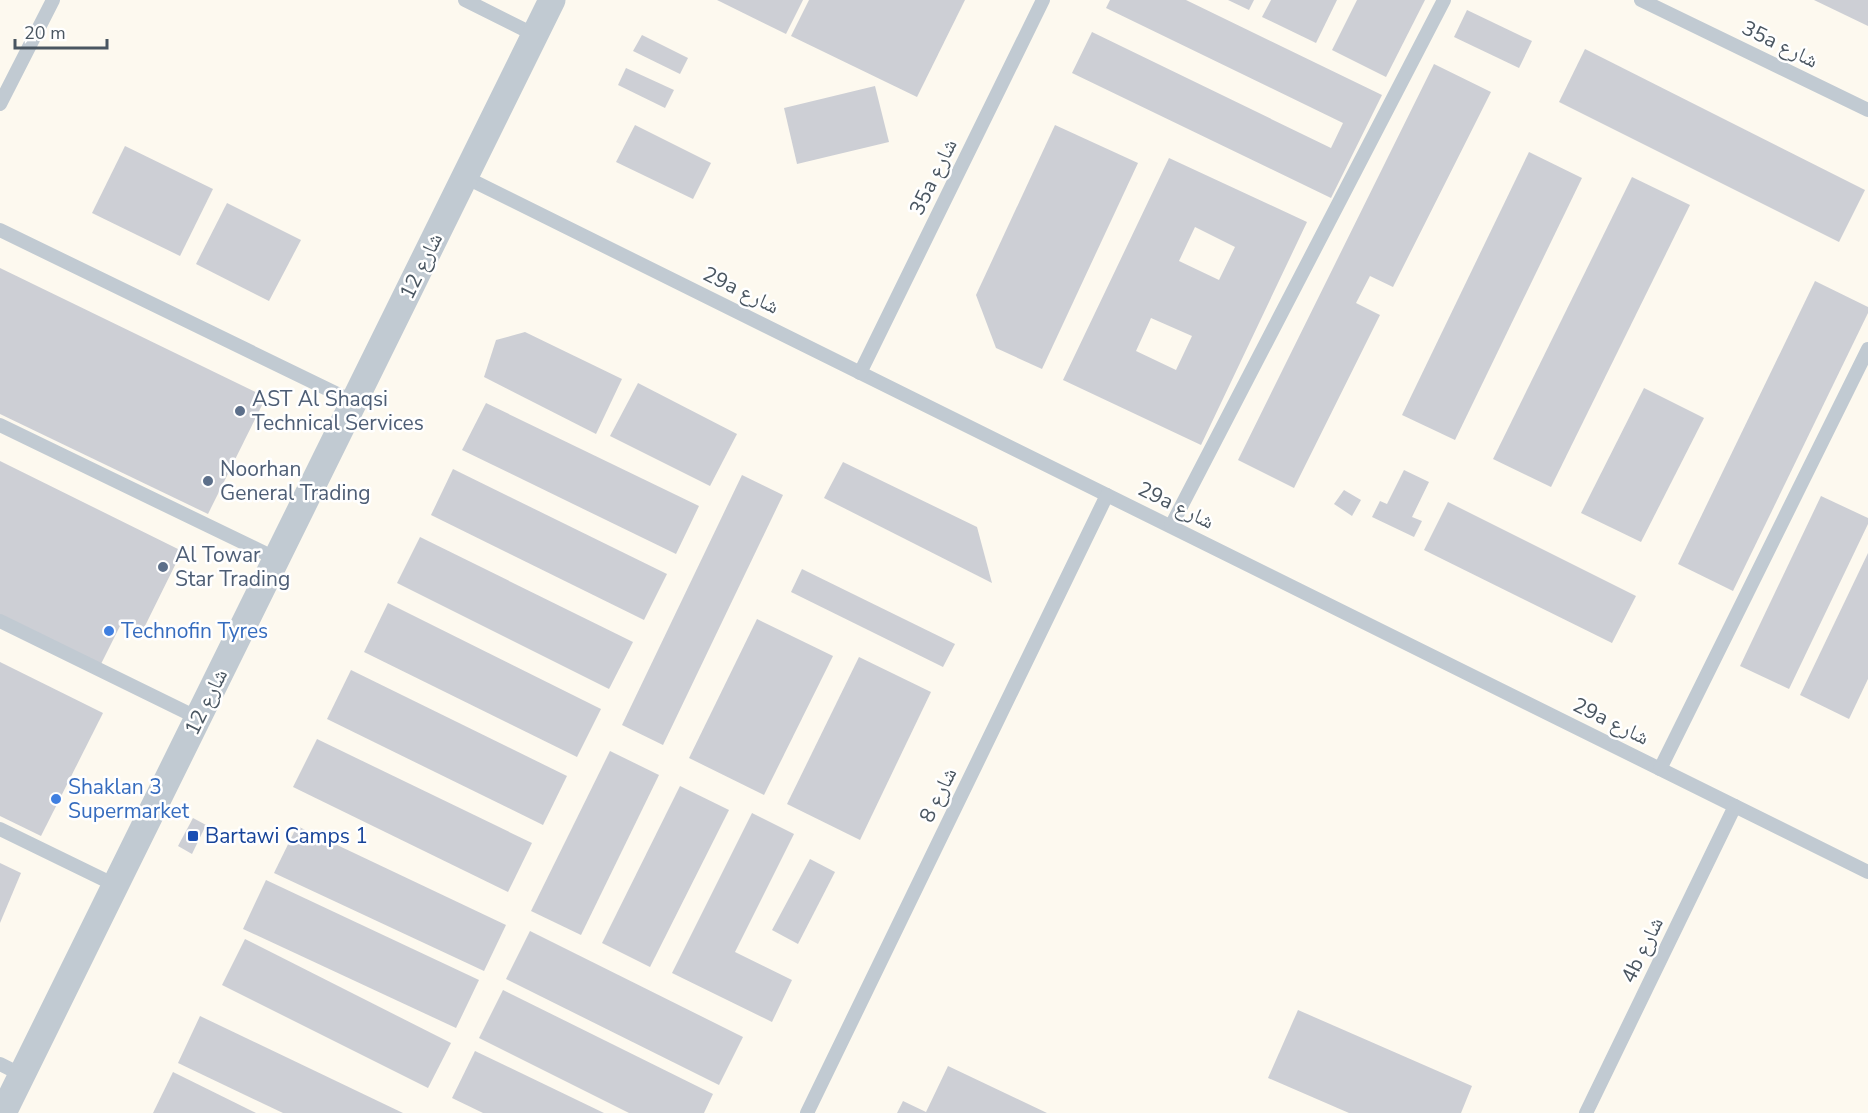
<svg xmlns="http://www.w3.org/2000/svg" width="1868" height="1113" font-family="'Nunito Sans','Noto Naskh Arabic',sans-serif">
<style>
.commercial{fill:#fdf9ef}
.building{fill:#cdcfd5;fill-rule:evenodd}
.lines{fill:none;stroke-linecap:round;stroke-linejoin:round}
.service{stroke:#c1cad2;stroke-width:14}
.minor{stroke:#c1cad2;stroke-width:27}
.service-dot{fill:#5c6f8a;stroke:#fff;stroke-width:2}
.shop-dot{fill:#3f7fe0;stroke:#fff;stroke-width:2}
.transit-dot{fill:#1a4fb4;stroke:#fff;stroke-width:2}
.labels{text-anchor:middle;dominant-baseline:central;stroke-width:5;stroke-linejoin:round;paint-order:stroke}
.street-label{font-size:21px;fill:#4a5661;stroke:#fff}
.service-label{font-size:21px;fill:#4e5e75;stroke:#fff;text-anchor:start}
.shop-label{font-size:21px;fill:#366cbe;stroke:#fff;text-anchor:start}
.transit-label{font-size:21px;fill:#164399;stroke:#fff;text-anchor:start}
</style>
<rect width="100%" height="100%" fill="#f5f3f3"/>
<rect class="commercial" x="0" y="0" width="1868" height="1113"/>
<g class="building">
<polygon points="717,0 803,0 786,34"/>
<polygon points="809,0 965,0 917,97 791,36"/>
<polygon points="1110,0 1186,0 1382,95 1331,198 1072,73 1092,32 1331,148 1343,123 1106,8"/>
<polygon points="1228,0 1254,0 1249,10"/>
<polygon points="1271,0 1337,0 1316,43 1262,17"/>
<polygon points="1357,0 1425,0 1386,77 1332,50"/>
<polygon points="1814,0 1868,0 1868,26"/>
<polygon points="1467,10 1532,41 1519,68 1454,37"/>
<polygon points="642,35 688,58 680,74 633,51"/>
<polygon points="1585,49 1865,190 1839,242 1559,102"/>
<polygon points="1434,64 1491,92 1393,287 1370,276 1356,303 1380,315 1294,488 1238,460"/>
<polygon points="626,68 674,90 665,108 618,85"/>
<polygon points="875,86 889,142 797,164 784,108"/>
<polygon points="635,125 711,163 693,199 616,162"/>
<polygon points="1055,125 1138,163 1042,369 996,348 976,295"/>
<polygon points="125,146 213,189 180,256 92,213"/>
<polygon points="1529,152 1582,178 1455,440 1402,415"/>
<path d="M1169,158L1307,222L1201,445L1063,380ZM1195,227L1235,247L1219,280L1179,261ZM1151,318L1192,336L1176,370L1136,351Z"/>
<polygon points="1632,177 1690,205 1551,487 1493,459"/>
<polygon points="227,203 301,240 269,301 196,264"/>
<polygon points="0,268 266,397 208,514 0,414"/>
<polygon points="1815,281 1868,307 1868,313 1733,591 1678,564"/>
<polygon points="525,332 622,379 596,434 484,377 496,340"/>
<polygon points="638,383 737,434 710,486 610,436"/>
<polygon points="1644,388 1704,418 1641,542 1581,513"/>
<polygon points="486,403 699,506 676,554 462,450"/>
<polygon points="0,461 182,551 143,630 123,620 101,664 0,615"/>
<polygon points="843,462 977,527 992,583 824,498"/>
<polygon points="453,469 667,574 644,620 431,515"/>
<polygon points="1404,470 1429,482 1412,517 1422,521 1414,537 1372,517 1380,501 1387,504"/>
<polygon points="742,475 783,495 663,745 622,725"/>
<polygon points="1344,490 1361,500 1352,516 1334,504"/>
<polygon points="1821,496 1868,518 1868,524 1789,689 1740,666"/>
<polygon points="1448,502 1636,596 1612,643 1424,550"/>
<polygon points="420,537 633,642 609,689 397,583"/>
<polygon points="1868,553 1868,679 1849,719 1800,695"/>
<polygon points="802,569 955,644 943,667 791,592"/>
<polygon points="388,603 601,709 577,757 364,652"/>
<polygon points="757,619 833,656 764,795 689,758"/>
<polygon points="859,657 931,692 860,840 787,804"/>
<polygon points="0,662 103,713 41,836 0,816"/>
<polygon points="351,670 567,776 543,825 327,719"/>
<polygon points="317,739 532,843 508,892 293,787"/>
<polygon points="610,751 659,775 581,935 531,911"/>
<polygon points="680,786 729,810 650,967 602,943"/>
<polygon points="752,813 794,834 735,952 792,980 772,1022 672,973"/>
<polygon points="193,818 206,825 192,854 178,846"/>
<polygon points="297,826 506,925 484,971 274,873"/>
<polygon points="810,859 835,872 798,944 772,930"/>
<polygon points="0,863 21,873 0,923"/>
<polygon points="266,880 479,980 456,1028 243,929"/>
<polygon points="530,931 743,1037 719,1085 506,979"/>
<polygon points="245,939 451,1043 428,1088 222,985"/>
<polygon points="503,990 713,1094 704,1113 629,1113 479,1038"/>
<polygon points="1298,1010 1472,1086 1461,1113 1349,1113 1268,1078"/>
<polygon points="200,1016 403,1113 283,1113 178,1063"/>
<polygon points="475,1051 604,1113 483,1113 452,1098"/>
<polygon points="948,1066 1047,1113 897,1113 903,1101 926,1112"/>
<polygon points="173,1072 256,1113 153,1113"/>
</g>
<g class="lines">
<g class="service">
<polyline points="465,0 535,35"/>
<polyline points="1641,0 1868,110"/>
<polyline points="0,104 53,0"/>
<polyline points="465,177 1868,872"/>
<polyline points="0,230 354,402"/>
<polyline points="860,373 1043,0"/>
<polyline points="0,425 277,559"/>
<polyline points="1171,526 1444,0"/>
<polyline points="0,621 198,718"/>
<polyline points="1660,769 1868,349"/>
<polyline points="0,829 115,885"/>
<polyline points="0,1064 22,1075"/>
<polyline points="807,1113 1107,495"/>
<polyline points="1586,1113 1735,806"/>
</g>
<polyline class="minor" points="3,1113 552,0"/>
</g>
<g class="service-dot">
<circle cx="240" cy="411" r="6"/>
<circle cx="208" cy="481" r="6"/>
<circle cx="163" cy="567" r="6"/>
</g>
<g class="shop-dot">
<circle cx="109" cy="631" r="6"/>
<circle cx="56" cy="799" r="6"/>
</g>
<rect class="transit-dot" x="187" y="830" width="12" height="12" rx="3"/>
<g class="labels">
<g class="street-label">
<text transform="translate(1780 44) rotate(26)">35a شارع</text>
<text transform="translate(933 177) rotate(-64)">35a شارع</text>
<text transform="translate(421 266) rotate(-64)">شارع 12</text>
<text transform="translate(741 290) rotate(26)">29a شارع</text>
<text transform="translate(1176 505) rotate(26)">29a شارع</text>
<text transform="translate(206 702) rotate(-64)">شارع 12</text>
<text transform="translate(1611 721) rotate(26)">29a شارع</text>
<text transform="translate(938 795) rotate(-64)">شارع 8</text>
<text transform="translate(1642 950) rotate(-64)">4b شارع</text>
</g>
<g class="service-label">
<text x="252" y="399">AST Al Shaqsi<tspan x="252" dy="24">Technical Services</tspan></text>
<text x="220" y="469">Noorhan<tspan x="220" dy="24">General Trading</tspan></text>
<text x="175" y="555">Al Towar<tspan x="175" dy="24">Star Trading</tspan></text>
</g>
<g class="shop-label">
<text x="121" y="631">Technofin Tyres</text>
<text x="68" y="787">Shaklan 3<tspan x="68" dy="24">Supermarket</tspan></text>
</g>
<g class="transit-label">
<text x="205" y="836">Bartawi Camps 1</text>
</g>
</g>
<path d="M15 39v9h92v-9" fill="none" stroke="#4a5661" stroke-width="3"/>
<text x="24" y="39" font-size="18" fill="#4a5661" stroke="#ffffff" stroke-width="4.5" paint-order="stroke">20 m</text>
</svg>
